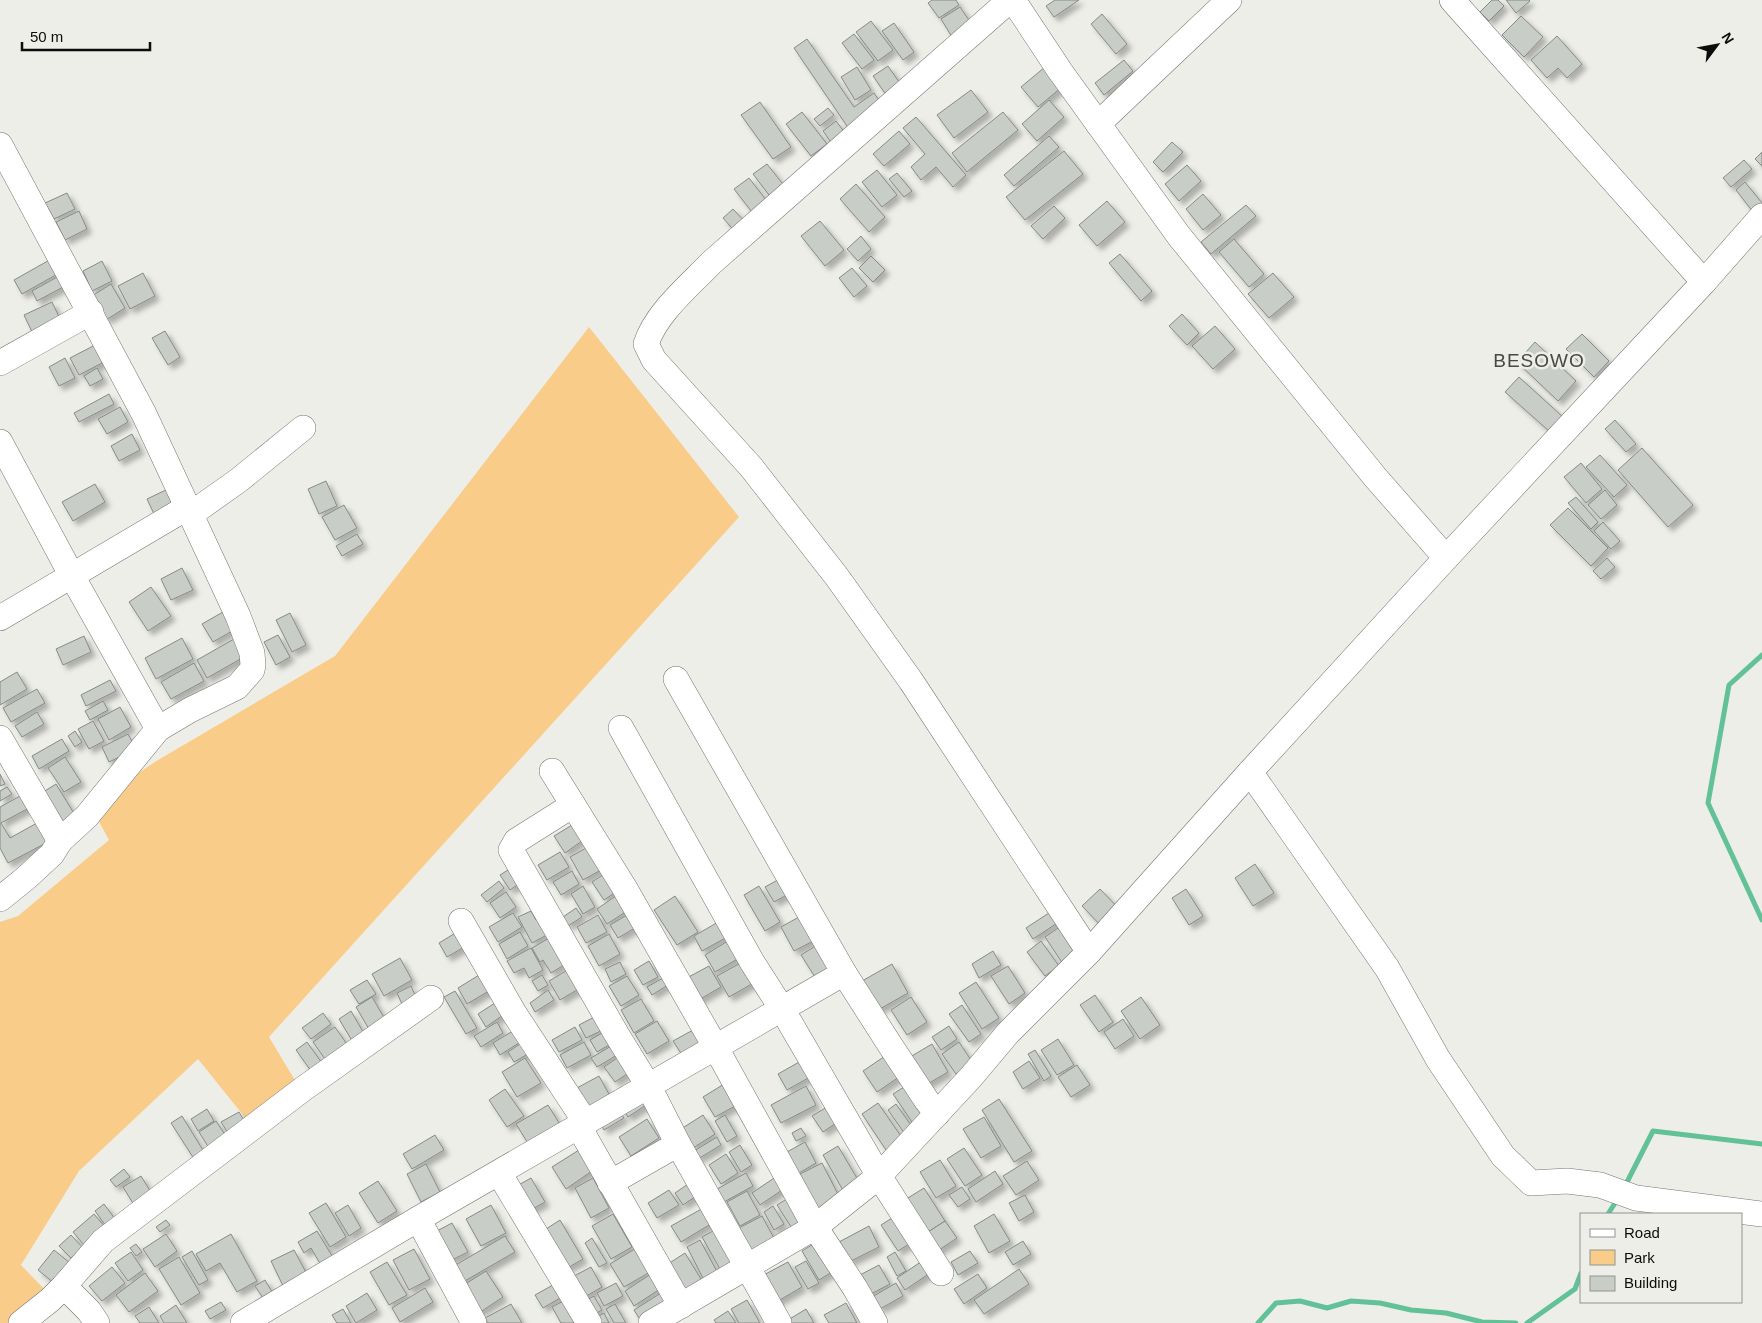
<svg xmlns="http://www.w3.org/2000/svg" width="1762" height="1323" font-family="Arial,sans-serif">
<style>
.green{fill:#f9cd89}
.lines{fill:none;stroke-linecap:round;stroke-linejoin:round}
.stream{stroke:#62c197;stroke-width:5}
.building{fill:#c8cdc8;stroke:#868a85;filter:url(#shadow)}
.minor-casing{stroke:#747670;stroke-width:26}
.minor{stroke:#fff;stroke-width:25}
.labels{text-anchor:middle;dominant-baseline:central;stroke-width:5;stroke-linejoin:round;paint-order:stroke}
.quarter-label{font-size:19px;letter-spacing:1px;fill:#484944;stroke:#edeee8}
</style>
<defs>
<filter id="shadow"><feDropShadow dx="4.5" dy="4.5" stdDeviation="2.5" flood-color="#0004"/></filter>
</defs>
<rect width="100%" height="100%" fill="#edeee8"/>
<polygon class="green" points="589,327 739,517 269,1037 296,1082 247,1120 198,1059 79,1171 21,1265 48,1293 9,1323 0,1323 0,922 18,916 109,840 90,805 158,760 335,656"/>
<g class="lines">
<g class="stream">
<polyline points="1762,655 1729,685 1708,803 1762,920"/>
<polyline points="1625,1186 1653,1131 1762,1144"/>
<polyline points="1608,1214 1617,1200"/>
<polyline points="1258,1323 1276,1303 1300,1301 1327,1308 1351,1301 1380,1303 1411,1310 1446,1313 1482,1322 1516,1323"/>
<polyline points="1527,1323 1575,1289 1581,1273"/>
</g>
</g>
<g class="building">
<polygon points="932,0 956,0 959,5 939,18 928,3"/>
<polygon points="1055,0 1079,0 1054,17 1046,6"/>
<polygon points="1492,0 1498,0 1504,6 1489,21 1480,12"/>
<polygon points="1506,0 1529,0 1530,1 1516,13"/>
<polygon points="960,7 975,29 955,42 941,19"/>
<polygon points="1102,14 1127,44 1116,54 1091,24"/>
<polygon points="1521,16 1543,37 1524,57 1502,35"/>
<polygon points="871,21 893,50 878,61 856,32"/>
<polygon points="894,23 914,52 903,60 882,31"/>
<polygon points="854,34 874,60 862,69 842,43"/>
<polygon points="1557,36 1582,64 1567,78 1558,68 1547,78 1531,60"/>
<polygon points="807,39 854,107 874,93 883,106 849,129 794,48"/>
<polygon points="1124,60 1133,71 1104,95 1095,83"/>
<polygon points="888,66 904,89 889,99 873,76"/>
<polygon points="857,67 871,90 855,100 841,77"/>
<polygon points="1045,67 1062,87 1038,107 1021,87"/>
<polygon points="971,90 988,112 954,138 937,115"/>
<polygon points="1049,100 1064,117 1037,141 1022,124"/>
<polygon points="760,102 791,147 773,159 741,115"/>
<polygon points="828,108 834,115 820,126 814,119"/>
<polygon points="802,112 827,144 811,156 786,124"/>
<polygon points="1003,112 1018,130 967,172 952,153"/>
<polygon points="916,117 966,175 953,187 936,167 921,180 911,167 925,154 903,128"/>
<polygon points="836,121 849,138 835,148 823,131"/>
<polygon points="899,131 910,144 884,166 873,154"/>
<polygon points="1049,136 1059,147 1014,186 1004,175"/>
<polygon points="1172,142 1183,152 1163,172 1153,162"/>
<polygon points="1064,151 1083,174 1025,220 1006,197"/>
<polygon points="1762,152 1762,166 1755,159"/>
<polygon points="1744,160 1752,169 1731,187 1723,178"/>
<polygon points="767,164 786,188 772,199 753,174"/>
<polygon points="1187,165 1201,181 1179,201 1165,184"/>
<polygon points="877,170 897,195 882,207 862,182"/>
<polygon points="897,173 912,191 904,197 889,179"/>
<polygon points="749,178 770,205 755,216 734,189"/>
<polygon points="1745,182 1762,203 1753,212 1736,190"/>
<polygon points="856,184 885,217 869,232 840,199"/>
<polygon points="67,193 75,209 54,219 45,203"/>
<polygon points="1203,194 1221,215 1203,230 1186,209"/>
<polygon points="1107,201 1125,222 1097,246 1079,225"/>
<polygon points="1246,205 1256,216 1211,254 1201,242"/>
<polygon points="1054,206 1065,218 1043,239 1031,226"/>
<polygon points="733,209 748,225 738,235 723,218"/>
<polygon points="79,211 87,229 65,240 56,222"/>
<polygon points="820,221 844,250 825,266 801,236"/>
<polygon points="861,236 871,249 858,261 847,249"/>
<polygon points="1234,239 1264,274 1249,287 1219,252"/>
<polygon points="1120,254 1152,291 1141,301 1109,263"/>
<polygon points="871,256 885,270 873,282 859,268"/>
<polygon points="53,258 61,272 22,294 14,280"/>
<polygon points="102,261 112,281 92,291 83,271"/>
<polygon points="852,268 867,286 854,297 839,278"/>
<polygon points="143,273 155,296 130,309 118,286"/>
<polygon points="1273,273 1294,297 1269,318 1248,294"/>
<polygon points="59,276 65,286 37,301 32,291"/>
<polygon points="111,284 125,308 106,320 92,296"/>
<polygon points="52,302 62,323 34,336 24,315"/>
<polygon points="1182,314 1199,333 1187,345 1169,326"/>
<polygon points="1215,326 1235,349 1213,369 1192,346"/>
<polygon points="165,331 180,357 168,365 152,338"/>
<polygon points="1582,334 1609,361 1594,377 1566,349"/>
<polygon points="1535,342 1576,381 1558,401 1517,362"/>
<polygon points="97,344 106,361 79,375 70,358"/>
<polygon points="65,358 75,378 59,386 49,367"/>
<polygon points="97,368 103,379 90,386 84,376"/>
<polygon points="1519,377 1563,417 1550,432 1505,392"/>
<polygon points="109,394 114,404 79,422 74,413"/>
<polygon points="120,407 128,422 107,434 98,419"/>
<polygon points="1615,420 1636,444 1626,452 1605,429"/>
<polygon points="132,434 140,450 119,461 111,446"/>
<polygon points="1642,448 1693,505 1668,527 1618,470"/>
<polygon points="1600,455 1627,485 1614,497 1586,467"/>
<polygon points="1581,463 1602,489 1586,503 1564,477"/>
<polygon points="326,481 337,506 319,514 308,489"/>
<polygon points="95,484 105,502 73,521 62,502"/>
<polygon points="170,488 179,505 155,516 147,499"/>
<polygon points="1605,490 1617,505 1601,519 1588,505"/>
<polygon points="1576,497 1598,522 1591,529 1568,503"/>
<polygon points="344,505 357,528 335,540 322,517"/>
<polygon points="1568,508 1608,548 1591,566 1550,525"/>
<polygon points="1603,522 1620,541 1611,549 1594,531"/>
<polygon points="357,534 363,544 342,556 336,546"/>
<polygon points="1607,558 1615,567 1601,579 1593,571"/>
<polygon points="182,568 193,590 171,600 161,579"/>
<polygon points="151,587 171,616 148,631 129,602"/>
<polygon points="230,608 241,626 213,642 202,624"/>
<polygon points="290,613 306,645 292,652 276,620"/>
<polygon points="278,635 290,657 276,665 264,642"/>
<polygon points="84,636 91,652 63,665 56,649"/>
<polygon points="182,638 193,659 156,679 145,658"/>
<polygon points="234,639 244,657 207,678 197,660"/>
<polygon points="194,663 204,681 171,699 161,682"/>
<polygon points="17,672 27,689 0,705 0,682"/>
<polygon points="110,680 116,691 86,706 81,695"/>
<polygon points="37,689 45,703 11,722 3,708"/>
<polygon points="103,701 108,710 90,720 85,711"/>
<polygon points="120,707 131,727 109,740 98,719"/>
<polygon points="37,712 44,724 22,737 15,726"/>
<polygon points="93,721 104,741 89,749 78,729"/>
<polygon points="75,731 82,742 75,747 68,736"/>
<polygon points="128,734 136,749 109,762 102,747"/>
<polygon points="62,739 69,751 39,769 32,756"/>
<polygon points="65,757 81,782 64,792 48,768"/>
<polygon points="0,774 5,784 0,786"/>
<polygon points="56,784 75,815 59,825 40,794"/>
<polygon points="7,787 12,794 0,801 0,791"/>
<polygon points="22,795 29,808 1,823 10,838 37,823 48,842 8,863 0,848 0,807"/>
<polygon points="572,825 582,841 565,853 554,836"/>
<polygon points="588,847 601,870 583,880 570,857"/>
<polygon points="560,852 569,867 547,880 538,865"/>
<polygon points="1255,864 1274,893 1253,906 1235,878"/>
<polygon points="516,865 526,879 510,890 500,875"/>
<polygon points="572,871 579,884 561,895 553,882"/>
<polygon points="607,872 619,890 604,900 592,882"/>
<polygon points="785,876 794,891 774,902 765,887"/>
<polygon points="499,881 504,888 487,902 481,895"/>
<polygon points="583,886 595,907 583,914 571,894"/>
<polygon points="759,886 780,922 765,931 744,895"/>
<polygon points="1100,889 1123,913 1105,930 1082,906"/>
<polygon points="1186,889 1203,916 1189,925 1172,898"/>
<polygon points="506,892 516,907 500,918 490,903"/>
<polygon points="620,893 630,909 607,924 597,909"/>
<polygon points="675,896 698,932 677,945 654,910"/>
<polygon points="576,908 582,917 568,926 563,917"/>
<polygon points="1055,909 1062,920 1033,939 1026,928"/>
<polygon points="531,911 536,920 547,914 556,930 532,943 518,917"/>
<polygon points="632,912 640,925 618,938 610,925"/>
<polygon points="513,913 522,927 498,942 489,927"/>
<polygon points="806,913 819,938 794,951 781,927"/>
<polygon points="598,915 607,932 586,943 577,927"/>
<polygon points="720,921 729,936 702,951 694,936"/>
<polygon points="1064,924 1083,950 1063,964 1045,937"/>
<polygon points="457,932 466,946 447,957 439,943"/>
<polygon points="520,932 528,946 507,959 499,944"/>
<polygon points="556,934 564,965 551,973 543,960 540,962 532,948"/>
<polygon points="609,934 620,954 599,966 588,946"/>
<polygon points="731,939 741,957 715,972 705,955"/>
<polygon points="1041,941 1059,966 1045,976 1027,952"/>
<polygon points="817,945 831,968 815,977 801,955"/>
<polygon points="531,948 543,970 529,978 524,968 514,973 507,961"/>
<polygon points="993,951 1001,965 979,978 972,964"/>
<polygon points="400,958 412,980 384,996 372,974"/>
<polygon points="746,960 757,981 729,997 717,976"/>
<polygon points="649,961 658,977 643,985 634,970"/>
<polygon points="620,962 626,974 611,982 605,969"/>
<polygon points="892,964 908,993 878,1010 862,981"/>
<polygon points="576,965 587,984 560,1000 549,981"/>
<polygon points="709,966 721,987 697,1001 685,979"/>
<polygon points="1008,966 1025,993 1009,1004 991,976"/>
<polygon points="484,972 494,988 467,1004 458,988"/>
<polygon points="672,973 676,980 652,995 647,987"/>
<polygon points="542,975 548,985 538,991 532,981"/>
<polygon points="627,976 639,995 621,1006 609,986"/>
<polygon points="367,980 376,994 359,1004 350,990"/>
<polygon points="976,982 999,1018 982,1029 959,993"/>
<polygon points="411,986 419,1004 405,1011 397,993"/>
<polygon points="548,990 554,1000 535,1012 530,1003"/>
<polygon points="455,991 477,1028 466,1034 444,997"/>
<polygon points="1095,995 1113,1022 1099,1032 1080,1005"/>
<polygon points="372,997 389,1026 373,1036 356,1007"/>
<polygon points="911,997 927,1022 907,1035 891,1010"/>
<polygon points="1141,997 1160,1025 1140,1039 1121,1011"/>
<polygon points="501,999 509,1011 486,1027 478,1014"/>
<polygon points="641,999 654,1021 634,1033 621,1010"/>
<polygon points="962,1005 981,1034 969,1042 949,1014"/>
<polygon points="351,1011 366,1037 354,1044 339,1019"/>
<polygon points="323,1013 331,1024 311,1039 302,1028"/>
<polygon points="596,1016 603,1030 586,1038 579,1025"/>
<polygon points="1123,1019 1134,1036 1115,1049 1104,1032"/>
<polygon points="657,1021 669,1041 647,1054 635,1034"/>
<polygon points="497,1022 503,1033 481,1047 474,1036"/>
<polygon points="949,1026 957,1039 941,1050 932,1037"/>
<polygon points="335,1027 349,1047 327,1062 313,1042"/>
<polygon points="575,1027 582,1040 559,1052 552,1040"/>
<polygon points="516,1029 522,1041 500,1055 493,1043"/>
<polygon points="607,1030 614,1042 597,1052 590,1040"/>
<polygon points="693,1030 703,1047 684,1058 673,1041"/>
<polygon points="1058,1039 1074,1065 1057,1075 1041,1050"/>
<polygon points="526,1040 533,1051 514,1062 508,1052"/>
<polygon points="307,1042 322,1063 311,1071 296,1050"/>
<polygon points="584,1042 591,1055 567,1068 560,1055"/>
<polygon points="959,1042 973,1063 956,1074 942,1054"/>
<polygon points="616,1043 622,1052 597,1067 591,1058"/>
<polygon points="932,1044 948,1072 926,1085 910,1057"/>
<polygon points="1035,1050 1051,1076 1044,1081 1028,1054"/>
<polygon points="891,1052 905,1073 877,1092 863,1071"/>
<polygon points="623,1054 633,1070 615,1082 604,1067"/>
<polygon points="525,1058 541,1083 517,1097 502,1072"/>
<polygon points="801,1061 810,1077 787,1090 778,1074"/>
<polygon points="1029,1061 1040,1078 1023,1089 1013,1072"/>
<polygon points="1077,1065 1090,1085 1071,1097 1058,1077"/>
<polygon points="599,1076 610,1096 588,1108 577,1088"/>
<polygon points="910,1083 929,1111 912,1122 893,1094"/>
<polygon points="724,1084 737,1105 715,1117 703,1097"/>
<polygon points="806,1086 816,1105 781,1123 771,1105"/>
<polygon points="505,1089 524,1116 507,1127 489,1100"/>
<polygon points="642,1091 649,1103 628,1117 620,1105"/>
<polygon points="999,1099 1032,1151 1014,1162 982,1110"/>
<polygon points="878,1103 903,1139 886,1150 862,1114"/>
<polygon points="832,1104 842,1119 823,1132 812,1116"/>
<polygon points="896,1104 913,1128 905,1134 888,1110"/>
<polygon points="548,1105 561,1126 529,1145 516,1124"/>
<polygon points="207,1109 214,1121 198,1131 191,1119"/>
<polygon points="239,1112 245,1122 228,1133 221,1122"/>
<polygon points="620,1112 624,1118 604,1130 600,1123"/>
<polygon points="703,1115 715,1134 693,1148 681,1129"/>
<polygon points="725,1115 737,1136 727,1142 715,1121"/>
<polygon points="182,1116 206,1155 196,1162 171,1123"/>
<polygon points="984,1117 1001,1146 981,1158 963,1129"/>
<polygon points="647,1119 659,1138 631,1156 619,1137"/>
<polygon points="216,1121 230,1142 212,1153 199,1132"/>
<polygon points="801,1128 806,1136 796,1141 792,1133"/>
<polygon points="435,1135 444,1150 412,1169 403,1154"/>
<polygon points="717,1137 721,1145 698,1159 694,1151"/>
<polygon points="805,1142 816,1163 799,1173 787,1152"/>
<polygon points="740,1145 752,1165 741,1172 729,1152"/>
<polygon points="838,1146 861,1185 845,1194 823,1155"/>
<polygon points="964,1148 982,1175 965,1186 947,1159"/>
<polygon points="579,1150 592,1171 566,1189 552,1167"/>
<polygon points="726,1154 738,1173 721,1184 709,1165"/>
<polygon points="940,1160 956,1186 936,1198 920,1172"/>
<polygon points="1027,1161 1039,1180 1016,1195 1003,1176"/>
<polygon points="822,1163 840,1198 818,1210 800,1174"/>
<polygon points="426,1164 440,1192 421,1202 407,1174"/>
<polygon points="124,1169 130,1177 116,1187 110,1180"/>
<polygon points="995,1171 1003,1184 976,1202 968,1189"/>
<polygon points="746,1173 753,1186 724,1202 717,1189"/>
<polygon points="780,1174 788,1186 760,1205 752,1193"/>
<polygon points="141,1176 152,1194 134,1205 123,1187"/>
<polygon points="531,1178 545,1202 529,1211 515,1187"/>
<polygon points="593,1178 609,1208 591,1218 575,1188"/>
<polygon points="694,1180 702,1192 683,1205 675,1193"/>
<polygon points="378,1181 397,1211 378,1223 359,1193"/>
<polygon points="962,1187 970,1199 958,1207 949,1195"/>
<polygon points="924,1188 945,1221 925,1234 903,1201"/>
<polygon points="669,1190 679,1205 657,1218 648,1203"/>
<polygon points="747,1191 760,1215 740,1226 727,1202"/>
<polygon points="793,1195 811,1223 795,1233 777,1205"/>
<polygon points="1025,1195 1034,1212 1019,1221 1009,1203"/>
<polygon points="326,1203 346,1237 330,1247 309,1213"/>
<polygon points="104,1204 115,1219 106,1226 95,1211"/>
<polygon points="348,1205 361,1228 349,1236 335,1213"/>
<polygon points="491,1205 506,1233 481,1246 466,1219"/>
<polygon points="773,1206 784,1224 774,1230 764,1212"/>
<polygon points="705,1207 714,1222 681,1242 671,1226"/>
<polygon points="900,1213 917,1239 898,1251 881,1225"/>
<polygon points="94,1214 105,1227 84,1245 73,1232"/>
<polygon points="613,1214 632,1247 611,1259 592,1226"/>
<polygon points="994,1214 1010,1241 989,1253 974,1226"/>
<polygon points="762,1216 776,1242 749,1256 735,1230"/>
<polygon points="166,1220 170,1225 160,1232 156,1227"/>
<polygon points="560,1220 583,1259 566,1269 543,1231"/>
<polygon points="945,1221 957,1238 936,1252 925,1234"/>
<polygon points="452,1223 468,1252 450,1261 435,1232"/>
<polygon points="722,1226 745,1267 725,1278 702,1237"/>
<polygon points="869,1226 879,1247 849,1262 839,1242"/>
<polygon points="317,1231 334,1259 322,1267 311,1248 304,1253 298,1242"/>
<polygon points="166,1234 177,1251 155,1267 143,1249"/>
<polygon points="231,1234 257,1281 237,1292 220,1263 206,1271 196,1254"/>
<polygon points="71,1235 83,1248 71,1258 59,1246"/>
<polygon points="505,1236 515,1252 463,1282 454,1266"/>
<polygon points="592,1238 607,1263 599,1267 585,1243"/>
<polygon points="700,1240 720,1277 706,1284 687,1247"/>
<polygon points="820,1240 837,1269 819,1280 802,1251"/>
<polygon points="1023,1241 1031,1254 1013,1265 1005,1252"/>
<polygon points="136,1244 142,1252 136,1256 130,1248"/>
<polygon points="638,1247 652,1271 624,1287 610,1264"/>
<polygon points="414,1249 430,1279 409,1290 393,1260"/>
<polygon points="54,1250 70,1263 54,1283 38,1270"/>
<polygon points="294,1250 309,1278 285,1290 271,1261"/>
<polygon points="192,1251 208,1280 199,1285 182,1257"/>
<polygon points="970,1251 978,1263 958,1275 951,1262"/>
<polygon points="131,1252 143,1270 128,1281 115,1263"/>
<polygon points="895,1252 906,1271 897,1276 887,1257"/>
<polygon points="685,1253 704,1284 686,1295 668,1264"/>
<polygon points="179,1257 200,1293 181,1305 159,1269"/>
<polygon points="928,1257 936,1269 905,1290 897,1278"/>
<polygon points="806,1261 819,1283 808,1289 795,1267"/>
<polygon points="387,1262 407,1295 389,1305 370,1272"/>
<polygon points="788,1262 802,1287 773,1304 758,1278"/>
<polygon points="879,1265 890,1284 869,1295 858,1276"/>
<polygon points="112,1267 125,1283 102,1301 89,1286"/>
<polygon points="591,1267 602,1287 583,1298 572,1277"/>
<polygon points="1019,1269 1029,1284 984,1314 974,1300"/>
<polygon points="486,1271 503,1297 479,1313 462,1286"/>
<polygon points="654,1272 663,1287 634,1306 625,1291"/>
<polygon points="145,1273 158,1291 129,1312 116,1295"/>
<polygon points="978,1274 987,1288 964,1304 954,1289"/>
<polygon points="265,1280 274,1295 265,1301 255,1286"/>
<polygon points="560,1281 567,1294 543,1308 535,1295"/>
<polygon points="616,1283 623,1296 604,1306 597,1293"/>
<polygon points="896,1283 903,1296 880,1309 872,1297"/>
<polygon points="425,1288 433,1302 400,1322 392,1308"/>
<polygon points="367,1293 377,1310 356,1323 346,1306"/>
<polygon points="661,1293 669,1306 642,1323 634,1310"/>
<polygon points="594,1296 602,1310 593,1315 585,1301"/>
<polygon points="571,1297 582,1318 573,1323 561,1323 552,1307"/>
<polygon points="747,1300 760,1323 739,1323 731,1309"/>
<polygon points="221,1302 226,1310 210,1319 205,1311"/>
<polygon points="846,1303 857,1323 829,1323 824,1315"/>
<polygon points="511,1304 522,1323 488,1323 485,1318"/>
<polygon points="615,1304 626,1323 614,1323 606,1309"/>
<polygon points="176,1305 187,1323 164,1323 160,1316"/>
<polygon points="149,1307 159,1323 140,1323 135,1316"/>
<polygon points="343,1309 351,1323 337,1323 332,1315"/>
<polygon points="806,1309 814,1323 790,1323 788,1320"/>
<polygon points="728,1311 736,1323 716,1323 714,1320"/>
<polygon points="604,1313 609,1323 596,1323 594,1319"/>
</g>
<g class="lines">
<defs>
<g id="minor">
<path d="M1010,0L711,263C689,286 656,313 646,344L654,360L751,467L837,577L911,681L1089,952"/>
<polyline points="1013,0 1060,71 1179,236 1375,477 1446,558"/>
<polyline points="1452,0 1704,282"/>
<polyline points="1098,124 1229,0"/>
<polyline points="0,145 144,414 238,616 252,653 253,665 252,670 237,687 190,710 158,729"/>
<polyline points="0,363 91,312"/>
<polyline points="0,442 72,576 158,729 87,816 60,841 52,854 26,878 0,899"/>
<polyline points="191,514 239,480 303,428"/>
<polyline points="0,618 188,507"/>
<polyline points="676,679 844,973 890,1045 927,1101 937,1114"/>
<polyline points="621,728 752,962 782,1009 879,1176 941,1273"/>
<polyline points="0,738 60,841"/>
<polyline points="552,771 624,887 716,1048 815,1227 855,1288 875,1323"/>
<polyline points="1250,772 1387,968 1438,1059 1503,1156 1531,1183 1567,1181 1600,1185 1636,1198 1762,1214"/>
<polyline points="573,805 516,841 511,850 617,1035 649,1087 678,1144 779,1323"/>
<polyline points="461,921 514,1013 586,1123"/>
<polyline points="579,1127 681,1306"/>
<polyline points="499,1173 589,1323"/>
<polyline points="610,1183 678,1144"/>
<polyline points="418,1219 474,1323"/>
<polyline points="64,1286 103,1241 303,1089 431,998"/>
<polyline points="21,1323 50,1300 64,1286 89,1311 97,1323"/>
<polyline points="243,1323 418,1219 844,973"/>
<polyline points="651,1323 815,1227 879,1176 971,1077 1008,1033 1089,952 1250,772 1446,558 1704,282 1762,216"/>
</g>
</defs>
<use href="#minor" class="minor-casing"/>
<use href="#minor" class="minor"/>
</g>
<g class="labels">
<g class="quarter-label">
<text x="1539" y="360">BESOWO</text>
</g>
</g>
<rect x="1580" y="1213" width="162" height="90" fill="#edeee8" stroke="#939490"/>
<rect x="1590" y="1229" width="25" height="8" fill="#ffffff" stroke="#939490"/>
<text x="1624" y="1238" font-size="15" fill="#0c0d0b">Road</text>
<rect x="1590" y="1250" width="25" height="15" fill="#f9cd89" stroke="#939490"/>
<text x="1624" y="1263" font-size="15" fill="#0c0d0b">Park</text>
<rect x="1590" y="1276" width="25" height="15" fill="#c8cdc8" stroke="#939490"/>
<text x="1624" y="1288" font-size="15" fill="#0c0d0b">Building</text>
<g transform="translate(1717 45) rotate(58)" stroke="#edeee8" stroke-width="4" paint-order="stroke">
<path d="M0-4L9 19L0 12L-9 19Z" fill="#0c0d0b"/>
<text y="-8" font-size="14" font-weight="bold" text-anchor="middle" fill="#0c0d0b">N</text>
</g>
<path d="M22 42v8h128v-8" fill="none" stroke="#0c0d0b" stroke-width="2.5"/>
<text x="30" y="42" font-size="15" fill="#0c0d0b" stroke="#edeee8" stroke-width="4" paint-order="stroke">50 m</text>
</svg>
